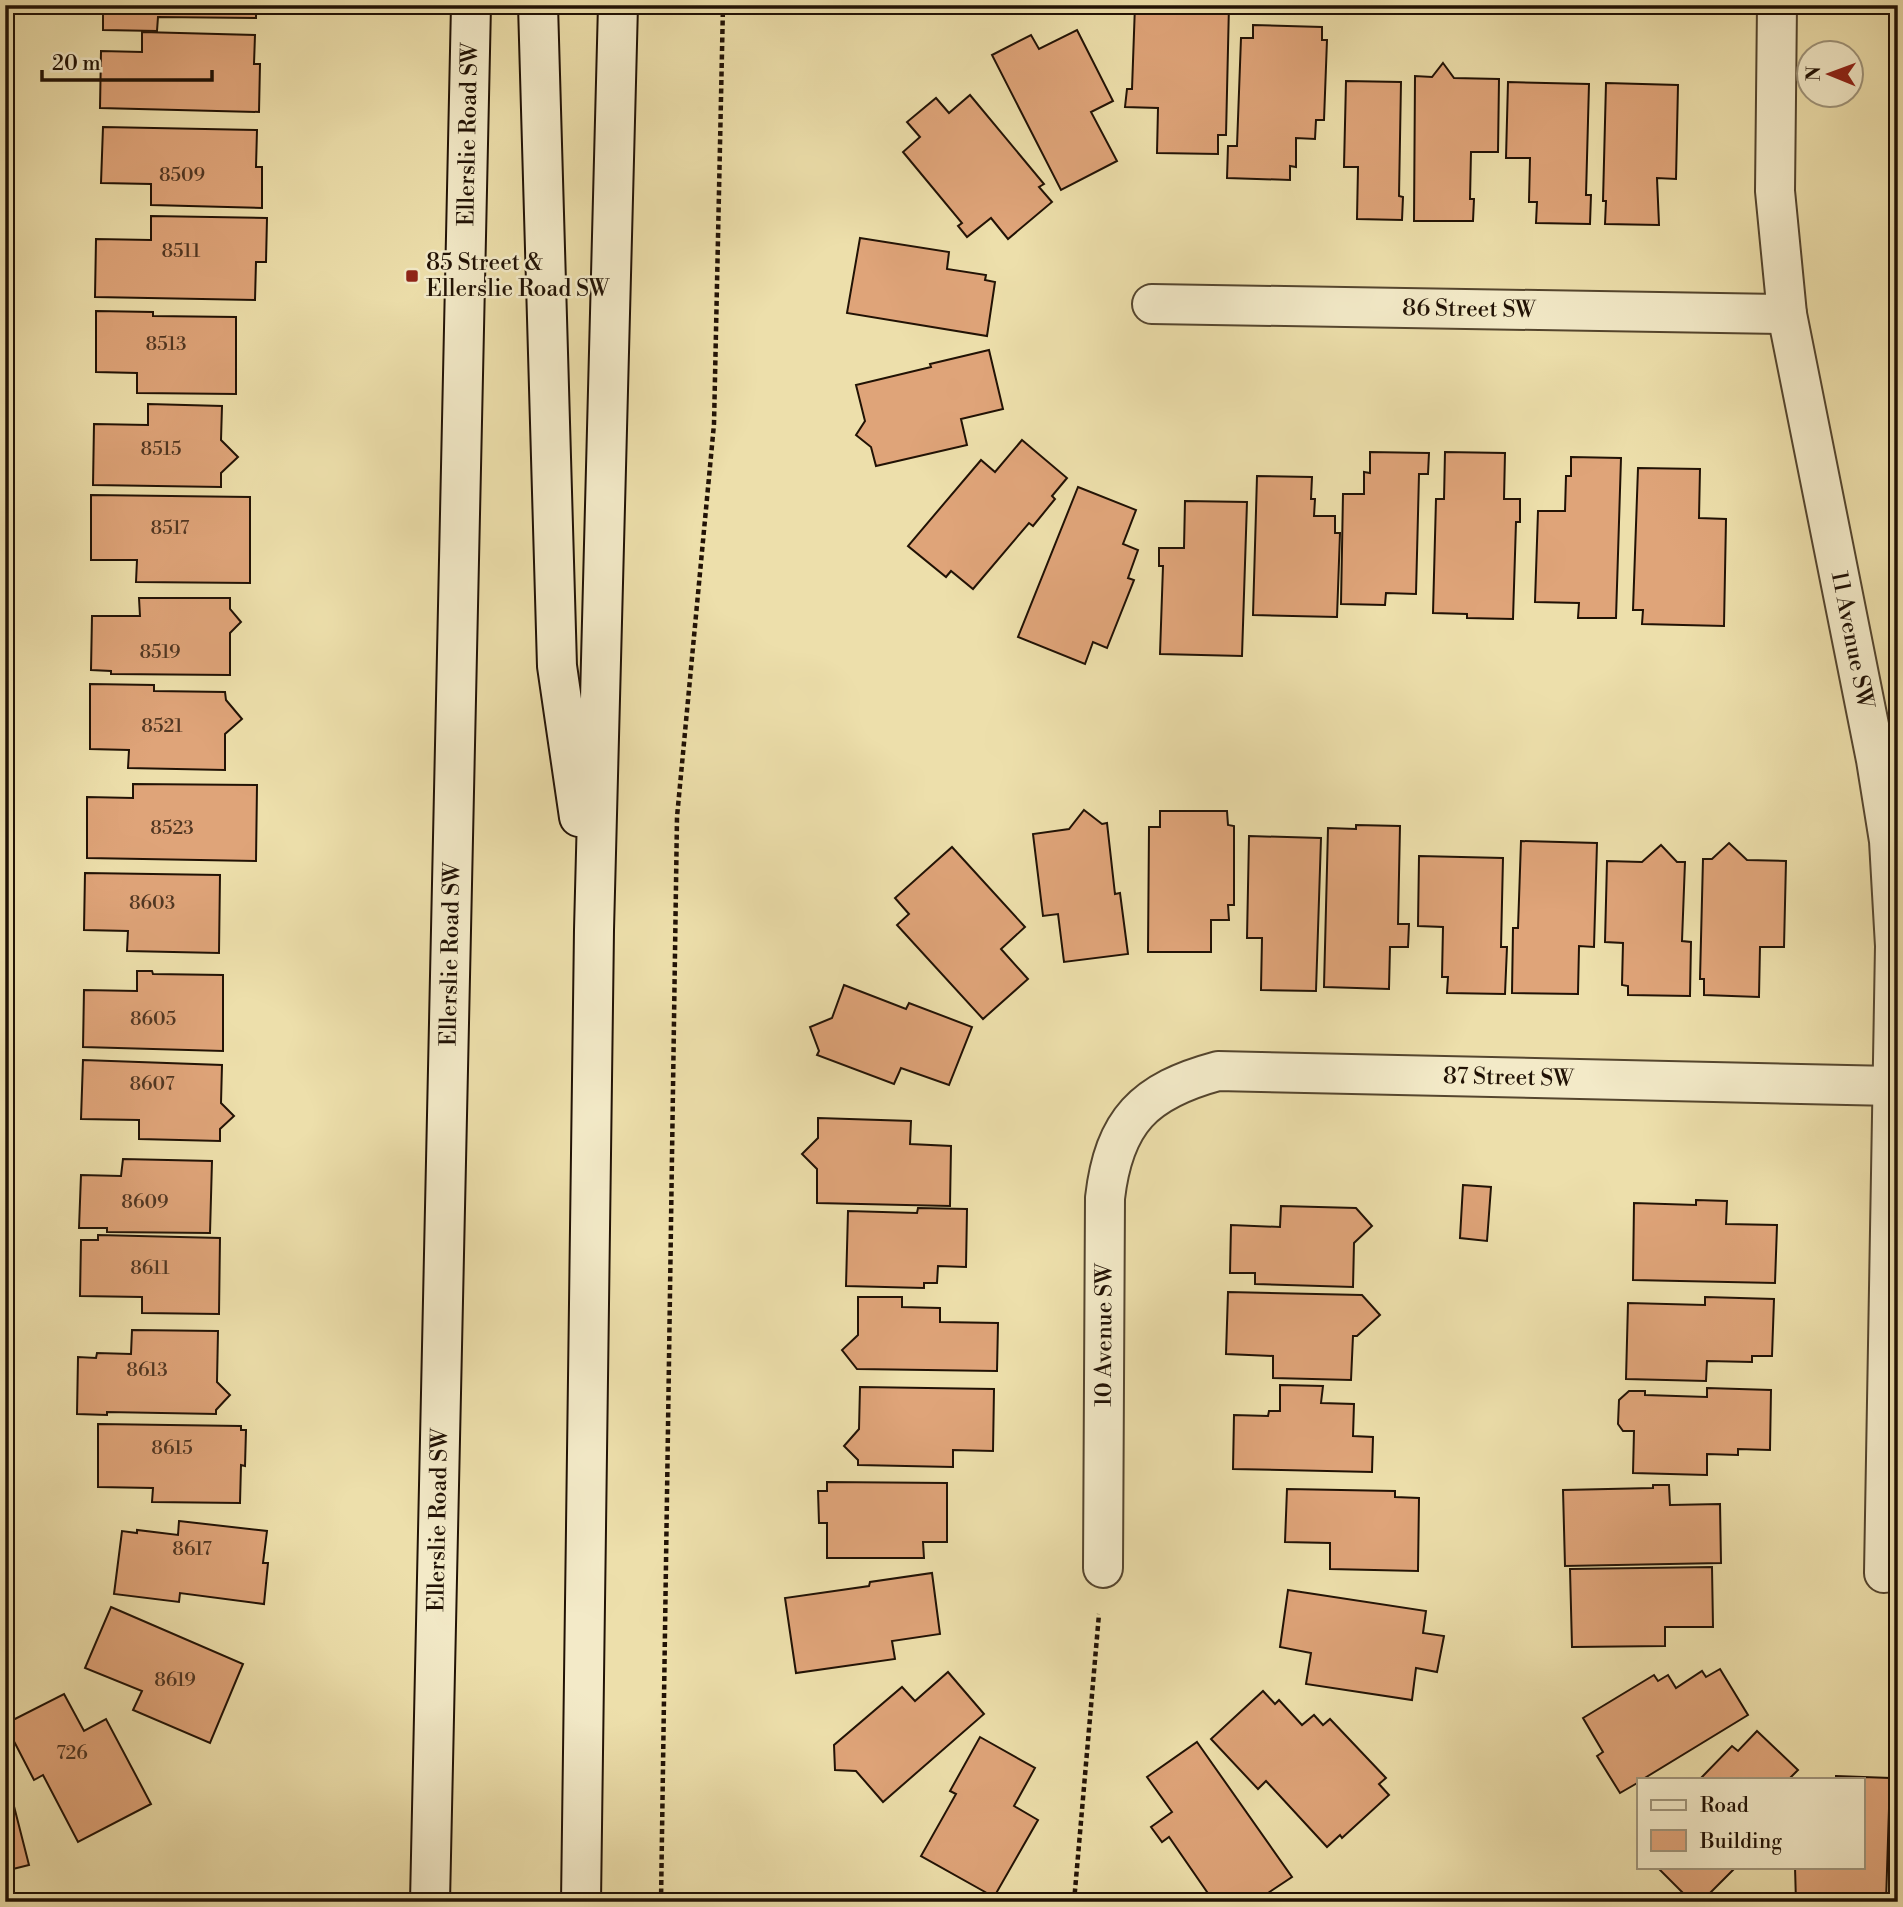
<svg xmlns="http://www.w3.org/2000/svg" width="1903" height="1907" font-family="'Libre Bodoni',serif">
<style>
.building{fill:#dfa479;stroke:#211205;stroke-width:2}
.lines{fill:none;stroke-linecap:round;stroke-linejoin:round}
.street-casing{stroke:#54452e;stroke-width:42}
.secondary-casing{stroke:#211205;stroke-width:42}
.path{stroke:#211205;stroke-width:4.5;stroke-dasharray:5 3.5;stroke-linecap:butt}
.street{stroke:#f3eac8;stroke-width:38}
.secondary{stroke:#f3eac8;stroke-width:38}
.poi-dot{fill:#8f2418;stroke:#f3eac8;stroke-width:2.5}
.labels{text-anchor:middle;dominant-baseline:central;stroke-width:5;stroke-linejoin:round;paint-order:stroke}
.number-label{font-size:19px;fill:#503622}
.street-label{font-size:23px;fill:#211205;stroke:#f3eac8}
.poi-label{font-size:23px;fill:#211205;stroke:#f3eac8;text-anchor:start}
</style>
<rect width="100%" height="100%" fill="#eddfab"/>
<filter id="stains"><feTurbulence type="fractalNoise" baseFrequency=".00286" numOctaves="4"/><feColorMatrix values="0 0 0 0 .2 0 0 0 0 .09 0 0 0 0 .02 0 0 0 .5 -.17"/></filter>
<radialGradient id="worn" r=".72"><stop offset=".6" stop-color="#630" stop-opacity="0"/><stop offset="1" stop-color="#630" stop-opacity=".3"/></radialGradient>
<g class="building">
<polygon points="103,5 256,5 256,18 158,17 157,31 103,30"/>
<polygon points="1135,5 1229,5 1226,135 1218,135 1218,154 1157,153 1158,108 1125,107 1127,89 1132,89"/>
<polygon points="1253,25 1322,27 1322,40 1327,40 1324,120 1316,120 1315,139 1296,138 1296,167 1290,166 1290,180 1227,178 1228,146 1237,146 1241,38 1253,38"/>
<polygon points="1077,30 1113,101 1091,112 1117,161 1061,190 992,55 1031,35 1039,49"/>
<polygon points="142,32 255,35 254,64 260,64 259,112 100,108 101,51 142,52"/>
<polygon points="1892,55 1898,55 1898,111 1891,110"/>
<polygon points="1443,63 1454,78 1499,79 1498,152 1471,152 1470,199 1474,199 1473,221 1414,221 1415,76 1432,77"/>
<polygon points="1346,81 1401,82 1399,196 1403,197 1402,220 1357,219 1358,167 1344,167"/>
<polygon points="1508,82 1589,84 1586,195 1591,195 1590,224 1536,223 1537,202 1529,202 1530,158 1506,158"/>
<polygon points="1606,83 1678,85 1676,179 1657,178 1659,225 1605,224 1606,201 1603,201"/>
<polygon points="970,95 1044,184 1039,187 1052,202 1008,239 991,218 967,237 958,226 962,223 903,152 920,137 907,122 936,98 949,113"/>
<polygon points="103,127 257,130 256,167 262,167 262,208 151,205 151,184 101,183"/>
<polygon points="1895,171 1898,171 1898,229 1893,229"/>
<polygon points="151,216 267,218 266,262 256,262 255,300 95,297 96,239 151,240"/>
<polygon points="860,238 949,252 947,269 986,275 985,280 995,282 987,336 847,313"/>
<polygon points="96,311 153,312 153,316 236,317 236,394 137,393 137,373 96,372"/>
<polygon points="989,350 1003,409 961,419 967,445 876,466 871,447 856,435 865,421 856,385 931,367 930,364"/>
<polygon points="148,404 222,406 221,440 238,457 221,473 221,487 93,485 94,424 148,425"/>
<polygon points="1022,440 1067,478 1052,496 1055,499 1033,526 1029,523 973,589 951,571 946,577 908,546 981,460 995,472"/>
<polygon points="1370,452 1429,453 1428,474 1419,474 1416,594 1386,593 1385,605 1341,604 1343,494 1364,494 1364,472 1370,473"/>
<polygon points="1445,452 1505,453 1504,499 1520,499 1520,522 1516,522 1513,619 1467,618 1467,614 1433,613 1436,499 1444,499"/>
<polygon points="1571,457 1621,458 1616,618 1578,618 1579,603 1535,602 1538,511 1565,511 1566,476 1571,476"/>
<polygon points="1638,468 1700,469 1699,518 1726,519 1724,626 1642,624 1643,610 1633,610"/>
<polygon points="1257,476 1312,477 1311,499 1315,499 1314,516 1335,516 1335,533 1340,533 1337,617 1253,615"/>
<polygon points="1078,487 1136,510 1123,544 1138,550 1128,578 1134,580 1107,648 1093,642 1085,664 1018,637"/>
<polygon points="91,495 250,497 250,583 136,582 137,560 91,560"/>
<polygon points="1185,501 1247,502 1242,656 1160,654 1163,566 1159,566 1159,548 1184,548"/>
<polygon points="139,598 230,598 230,609 241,622 230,633 230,675 111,674 111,671 91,670 92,616 140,616"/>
<polygon points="90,684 154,685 154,691 225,692 226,700 242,719 225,734 225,770 128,768 129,750 90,749"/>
<polygon points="133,784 257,785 256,861 87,858 87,797 133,798"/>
<polygon points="1084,810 1102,824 1107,823 1115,894 1120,893 1128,954 1064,962 1058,914 1043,916 1033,834 1069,829"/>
<polygon points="1160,811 1227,811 1228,825 1234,826 1234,905 1228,905 1229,920 1211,920 1211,952 1148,952 1149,827 1160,827"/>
<polygon points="1356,825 1400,826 1398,924 1409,924 1408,947 1390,947 1389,989 1324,987 1328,828 1356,829"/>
<polygon points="1249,836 1321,838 1316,991 1261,990 1262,938 1247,938"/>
<polygon points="1521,841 1597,843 1594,947 1579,946 1578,994 1512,993 1513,928 1518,928"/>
<polygon points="1729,843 1747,860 1786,861 1784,947 1760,947 1759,997 1704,995 1704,979 1700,979 1703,859 1712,859"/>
<polygon points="1661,845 1677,862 1685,862 1682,941 1691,942 1690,996 1628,995 1628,986 1622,985 1623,943 1605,942 1607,861 1642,862"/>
<polygon points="952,847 1025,927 1001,949 1028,979 983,1019 897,925 909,914 895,898"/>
<polygon points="1419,856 1503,858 1501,947 1507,947 1505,994 1447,993 1448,977 1442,977 1443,927 1418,926"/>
<polygon points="85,873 220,875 219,953 127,951 128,931 84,930"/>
<polygon points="137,971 152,971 153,974 223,975 223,1051 83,1047 84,990 137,991"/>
<polygon points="844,985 906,1009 909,1003 972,1027 949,1085 901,1068 894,1084 817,1055 819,1051 810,1027 832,1018"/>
<polygon points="83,1060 222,1065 221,1103 234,1116 220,1129 220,1141 139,1139 139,1120 81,1119"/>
<polygon points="818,1118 911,1121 910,1144 951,1146 950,1206 817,1203 817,1169 802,1154 818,1138"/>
<polygon points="123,1159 212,1161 210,1233 107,1232 107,1228 79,1228 81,1175 121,1176"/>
<polygon points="1463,1185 1491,1187 1487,1241 1460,1238"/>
<polygon points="1696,1200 1727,1201 1726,1224 1777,1225 1775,1283 1633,1280 1634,1203 1696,1205"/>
<polygon points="1281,1206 1356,1208 1372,1226 1354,1243 1353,1287 1255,1284 1255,1273 1230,1273 1231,1225 1280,1227"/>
<polygon points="918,1208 967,1209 966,1267 938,1266 937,1283 924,1283 924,1288 846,1286 848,1211 917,1213"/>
<polygon points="98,1235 220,1238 219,1314 142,1313 142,1297 80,1296 81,1240 98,1240"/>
<polygon points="1228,1292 1362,1295 1380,1315 1357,1336 1353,1336 1351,1380 1273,1378 1273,1356 1226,1354"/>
<polygon points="858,1297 902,1297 902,1307 940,1308 940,1322 998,1323 997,1371 857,1369 842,1350 858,1335"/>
<polygon points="1705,1297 1774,1299 1772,1356 1752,1356 1752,1362 1707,1361 1706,1381 1626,1379 1628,1303 1705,1305"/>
<polygon points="132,1330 218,1331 217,1382 230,1395 216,1410 216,1414 107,1412 107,1415 77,1414 78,1357 96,1358 97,1353 131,1354"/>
<polygon points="1280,1385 1323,1386 1321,1403 1354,1404 1353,1436 1373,1437 1372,1472 1233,1469 1234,1415 1268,1416 1269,1411 1280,1411"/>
<polygon points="860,1387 994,1389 993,1451 953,1450 953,1467 858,1465 858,1460 844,1446 859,1429"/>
<polygon points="1707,1388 1771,1390 1770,1450 1738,1449 1738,1455 1707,1454 1707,1475 1633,1473 1634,1431 1623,1431 1618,1424 1619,1400 1629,1391 1645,1391 1645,1395 1707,1397"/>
<polygon points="98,1424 241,1426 241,1430 246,1430 245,1466 241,1465 240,1503 152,1502 153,1488 98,1487"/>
<polygon points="827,1482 947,1483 947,1542 923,1542 924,1558 827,1558 827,1523 819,1523 818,1491 827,1491"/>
<polygon points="1653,1485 1669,1485 1670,1505 1720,1504 1721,1563 1565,1566 1563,1490 1653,1488"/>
<polygon points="1287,1489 1395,1491 1395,1497 1419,1498 1418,1571 1330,1569 1330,1543 1285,1542"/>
<polygon points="179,1521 267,1531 263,1563 268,1563 264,1604 180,1593 179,1602 114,1594 122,1531 137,1533 137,1530 178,1535"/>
<polygon points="1712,1567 1713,1627 1665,1627 1665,1646 1572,1647 1570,1569"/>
<polygon points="932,1573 940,1634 892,1641 895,1659 796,1673 785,1598 869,1586 870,1582"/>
<polygon points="1288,1590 1426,1611 1423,1633 1444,1636 1437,1672 1416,1668 1412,1700 1306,1684 1311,1653 1280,1647"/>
<polygon points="111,1607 243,1664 210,1743 133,1710 142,1691 85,1668"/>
<polygon points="1720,1669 1748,1715 1643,1779 1639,1779 1639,1782 1620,1793 1597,1756 1603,1752 1583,1718 1654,1675 1658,1681 1668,1675 1676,1688 1702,1671 1706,1677"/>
<polygon points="948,1672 984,1714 883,1802 856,1771 835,1770 834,1745 902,1687 915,1701"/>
<polygon points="1263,1691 1275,1704 1279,1700 1302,1725 1314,1715 1323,1725 1330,1719 1386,1778 1379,1784 1389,1795 1342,1838 1340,1835 1327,1847 1266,1781 1258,1789 1211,1739"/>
<polygon points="64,1694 84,1731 106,1719 151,1804 78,1842 43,1775 34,1780 5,1724"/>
<polygon points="1757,1731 1798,1770 1789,1779 1700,1779 1732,1746 1738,1751"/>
<polygon points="980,1737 1035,1768 1014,1806 1038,1820 994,1897 921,1856 956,1794 950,1791"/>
<polygon points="1197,1742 1292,1877 1265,1895 1268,1900 1264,1902 1214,1902 1169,1837 1162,1842 1151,1827 1172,1812 1147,1777"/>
<polygon points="5,1771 29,1865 5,1871"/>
<polygon points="1836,1776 1890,1778 1886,1902 1796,1902 1795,1867 1863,1867 1863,1779 1836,1779"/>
<polygon points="1736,1867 1701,1902 1692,1902 1658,1868"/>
</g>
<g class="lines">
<defs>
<g id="street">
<path id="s1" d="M1777,5L1775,191L1787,314L1876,760L1889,841L1895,946L1884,1573"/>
<path id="s2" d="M1152,304L1787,314"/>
<path id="s3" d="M1103,1568L1105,1198C1114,1121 1144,1091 1218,1071L1893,1086"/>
</g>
<g id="secondary">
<polyline points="538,5 557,666 579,817"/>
<path id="s4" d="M430,1902L471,5"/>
<polyline points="581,1902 594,930 618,5"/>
</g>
</defs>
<use href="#street" class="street-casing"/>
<use href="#secondary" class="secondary-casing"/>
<g class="path">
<polyline points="661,1902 677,817 714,424 723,5"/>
<polyline points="1074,1902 1099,1614"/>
</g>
<use href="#street" class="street"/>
<use href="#secondary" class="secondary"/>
</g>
<rect class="poi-dot" x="405" y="269" width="14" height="14" rx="3.5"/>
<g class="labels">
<g class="number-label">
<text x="182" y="175">8509</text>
<text x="181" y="251">8511</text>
<text x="166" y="344">8513</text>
<text x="161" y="449">8515</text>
<text x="170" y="528">8517</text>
<text x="160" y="652">8519</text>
<text x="162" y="726">8521</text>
<text x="172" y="828">8523</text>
<text x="152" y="903">8603</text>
<text x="153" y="1019">8605</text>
<text x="152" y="1084">8607</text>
<text x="145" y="1202">8609</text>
<text x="150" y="1268">8611</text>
<text x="147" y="1370">8613</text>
<text x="172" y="1448">8615</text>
<text x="192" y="1549">8617</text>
<text x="175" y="1680">8619</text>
<text x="72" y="1753">726</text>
</g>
<g class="street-label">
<text stroke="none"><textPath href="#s4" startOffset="1768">Ellerslie Road SW</textPath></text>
<text stroke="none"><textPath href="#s2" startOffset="317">86 Street SW</textPath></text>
<text stroke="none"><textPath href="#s1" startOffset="642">11 Avenue SW</textPath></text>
<text stroke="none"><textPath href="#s4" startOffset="948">Ellerslie Road SW</textPath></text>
<text stroke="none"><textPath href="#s3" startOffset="845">87 Street SW</textPath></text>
<text stroke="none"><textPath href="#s3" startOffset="233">10 Avenue SW</textPath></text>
<text stroke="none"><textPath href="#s4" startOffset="382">Ellerslie Road SW</textPath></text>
</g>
<g class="poi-label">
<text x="426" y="263">85 Street &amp;<tspan x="426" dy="26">Ellerslie Road SW</tspan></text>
</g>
</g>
<rect width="1903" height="1907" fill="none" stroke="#eddfab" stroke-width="28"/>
<rect x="7" y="7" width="1889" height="1893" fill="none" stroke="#211205" stroke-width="3.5"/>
<rect x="14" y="14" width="1875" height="1879" fill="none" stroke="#211205" stroke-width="2"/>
<rect x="1637" y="1778" width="228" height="91" fill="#f3eac8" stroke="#9f947a" stroke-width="2"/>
<rect x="1651" y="1800" width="35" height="10" fill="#f3eac8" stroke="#9f947a" stroke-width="2"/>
<text x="1700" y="1812" font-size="21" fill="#211205">Road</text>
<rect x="1651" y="1830" width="35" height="21" fill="#dfa479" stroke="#9f947a" stroke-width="2"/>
<text x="1700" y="1848" font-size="21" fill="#211205">Building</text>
<g transform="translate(1830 74) rotate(271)"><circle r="33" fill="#f3eac8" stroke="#9f947a" stroke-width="2"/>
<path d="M0-5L12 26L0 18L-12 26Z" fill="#8f2418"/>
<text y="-10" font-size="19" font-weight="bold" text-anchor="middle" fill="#211205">N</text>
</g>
<path d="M42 70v10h170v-10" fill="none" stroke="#211205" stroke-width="3.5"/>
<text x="52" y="70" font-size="21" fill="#211205" stroke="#f3eac8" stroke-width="5" paint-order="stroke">20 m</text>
<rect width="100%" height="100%" filter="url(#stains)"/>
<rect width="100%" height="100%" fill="url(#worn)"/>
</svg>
